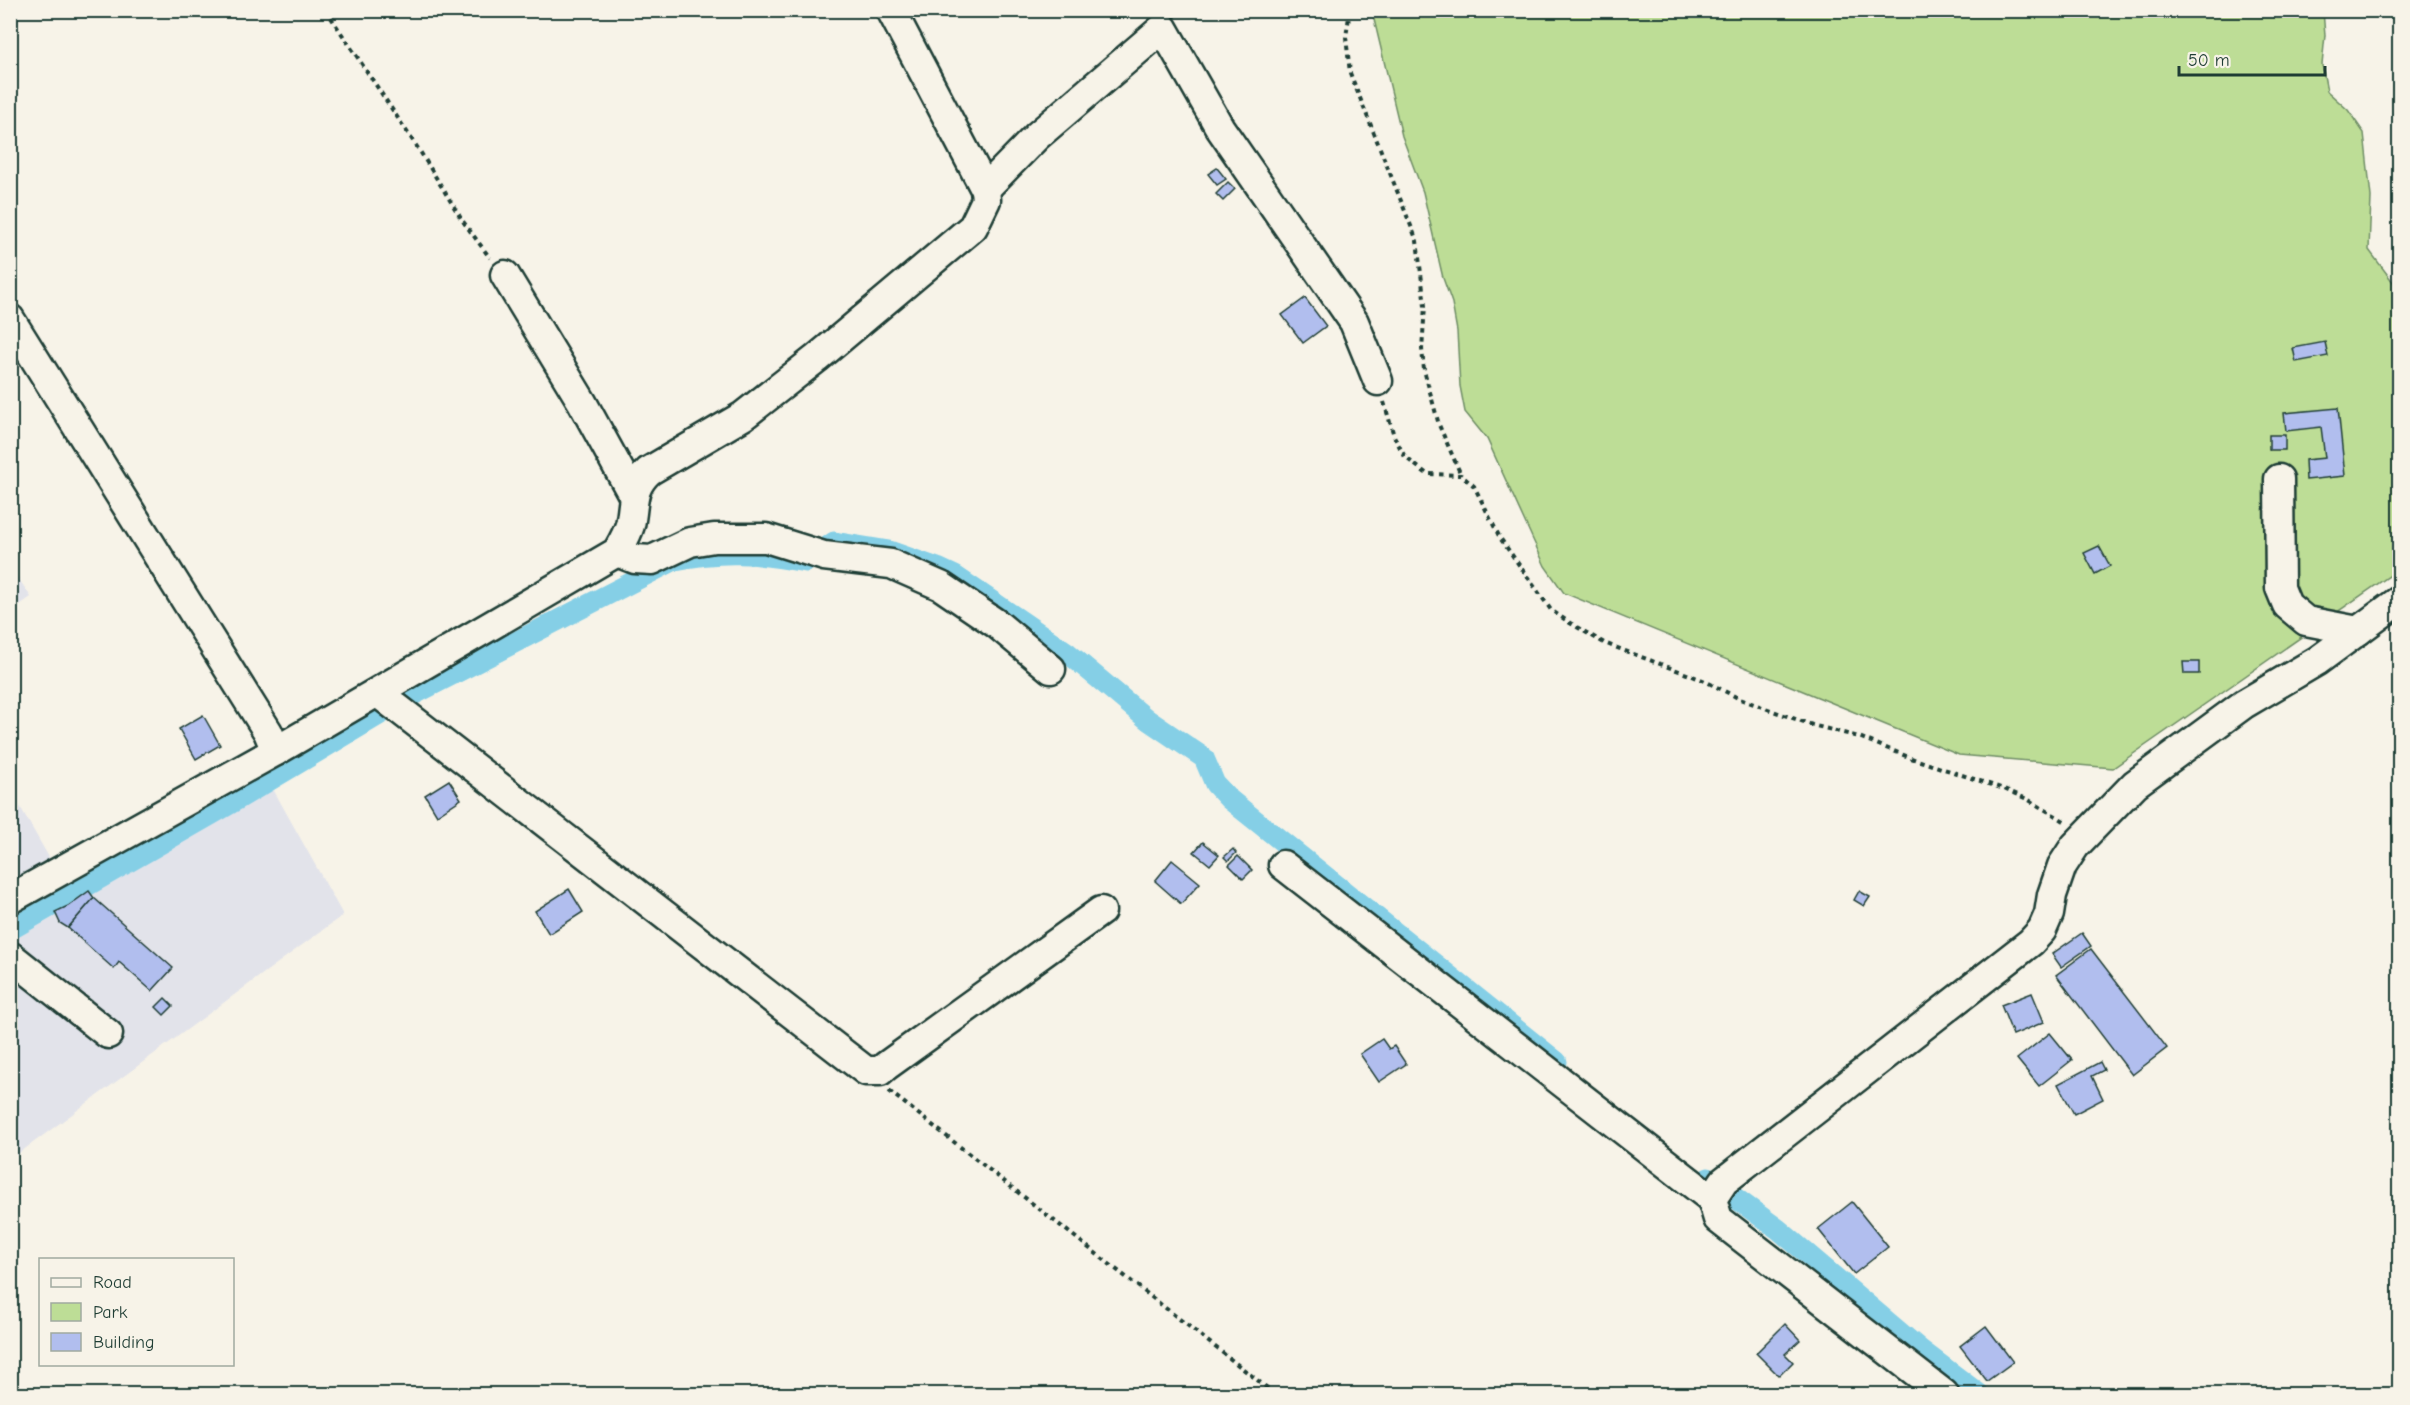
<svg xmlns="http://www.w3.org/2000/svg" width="2410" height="1405" font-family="'Comic Neue',sans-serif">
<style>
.built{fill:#e2e3ea}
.green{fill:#bddd96;stroke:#6e8d65;stroke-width:1.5}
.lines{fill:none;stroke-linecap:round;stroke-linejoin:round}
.canal{stroke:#85cfe6;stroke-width:21}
.building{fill:#b1beee;stroke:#1f3d34;stroke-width:1.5}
.minor-casing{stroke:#1f3d34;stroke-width:33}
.path{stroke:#1f3d34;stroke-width:4;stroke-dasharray:4.5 4.5;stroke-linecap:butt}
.minor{stroke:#f7f3e8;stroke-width:28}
</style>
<rect width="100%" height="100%" fill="#f7f3e8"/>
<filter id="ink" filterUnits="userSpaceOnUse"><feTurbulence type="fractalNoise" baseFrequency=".0167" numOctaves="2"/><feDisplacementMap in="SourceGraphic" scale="12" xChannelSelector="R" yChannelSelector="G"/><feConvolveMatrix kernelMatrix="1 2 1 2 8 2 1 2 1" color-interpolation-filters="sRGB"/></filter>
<g filter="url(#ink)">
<g class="built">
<polygon points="10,566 31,597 11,611 10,611"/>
<polygon points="263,771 343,915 11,1159 10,789 63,882"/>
</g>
<polygon class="green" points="1372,11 2323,11 2325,35 2322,65 2327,91 2348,110 2364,133 2371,197 2369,250 2399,290 2399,569 2113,768 1959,755 1564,593 1545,566 1487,439 1465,412 1460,386 1457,331 1452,303 1443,278 1423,192 1402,136"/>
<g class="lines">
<g class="canal">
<path d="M10,930L230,804L409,697L675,560C724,550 757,553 806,562L834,542L889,551L940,569L955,576L1068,653L1148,720L1204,758L1215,784L1229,799L1557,1062"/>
<polyline points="1708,1178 1778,1229 1922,1351 1979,1394"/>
</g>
</g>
<g class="building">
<polygon points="1217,168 1226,179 1217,185 1208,174"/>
<polygon points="1228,182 1235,189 1223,201 1216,194"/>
<polygon points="1305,298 1326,326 1303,343 1282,315"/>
<polygon points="2325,342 2328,356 2296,362 2293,348"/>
<polygon points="2338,408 2345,476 2306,480 2305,460 2325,458 2321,427 2286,431 2284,413"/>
<rect x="2269" y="435" width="16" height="15"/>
<polygon points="2099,546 2110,566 2095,574 2084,553"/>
<polygon points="2183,662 2199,662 2199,674 2184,674"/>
<polygon points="203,715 220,745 196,759 179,729"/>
<polygon points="449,780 461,799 437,815 425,795"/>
<polygon points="1203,842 1219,855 1210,865 1194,852"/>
<polygon points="1233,849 1236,853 1228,861 1224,857"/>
<polygon points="1238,856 1252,870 1243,879 1229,865"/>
<polygon points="1172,860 1200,883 1181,904 1155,881"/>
<polygon points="569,889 583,912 549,934 535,911"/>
<polygon points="89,891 94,898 68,928 60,923 55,912 68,906"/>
<polygon points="1859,891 1870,897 1864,906 1854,900"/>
<polygon points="94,898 173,968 152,991 119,962 114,969 68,928"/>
<polygon points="2082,933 2091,946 2061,967 2052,954"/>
<polygon points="2091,949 2167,1048 2132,1075 2056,975"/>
<polygon points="2032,993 2044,1022 2013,1035 2001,1005"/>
<polygon points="165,998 173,1006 164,1015 156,1007"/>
<polygon points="2050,1033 2072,1060 2039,1086 2017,1059"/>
<polygon points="1382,1039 1389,1049 1394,1046 1406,1064 1379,1082 1360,1054"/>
<polygon points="2100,1062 2104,1070 2092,1076 2103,1099 2074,1114 2058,1084"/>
<polygon points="1852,1202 1888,1247 1854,1274 1818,1229"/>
<polygon points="1785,1324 1800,1340 1785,1354 1793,1362 1779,1376 1756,1353"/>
<polygon points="1986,1326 2013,1362 1987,1381 1960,1346"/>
</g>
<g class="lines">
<defs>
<g id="minor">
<polyline points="985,189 1037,136 1163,28 1220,128 1354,322 1378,381"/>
<polyline points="505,275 582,402 633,495"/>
<polyline points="10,319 268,732 276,751"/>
<polyline points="2279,479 2280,588 2287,605 2306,621 2358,631"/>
<polyline points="617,552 635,559 652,560 690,542 714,538 766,538 824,556 891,564 941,586 997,624 1051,669"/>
<polyline points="378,693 866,1071 880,1071 886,1066 1101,911"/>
<polyline points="1283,865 1712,1199"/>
<path d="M10,899L276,751L617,552C622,543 627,535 630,525C635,502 630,489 649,471L743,416L817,358L973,227L986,200L985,189L891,10"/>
<polyline points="10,956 108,1034"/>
<polyline points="1944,1394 1718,1219 1712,1199 1724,1181 2031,942 2042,930 2049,914 2052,895 2062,866 2075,846 2135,784 2244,704 2317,661 2400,600"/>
</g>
</defs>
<use href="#minor" class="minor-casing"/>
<g class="path">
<polyline points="326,10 421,153 462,220 490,258"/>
<polyline points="1350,10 1346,37 1350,73 1417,241 1425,306 1422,349 1424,370 1439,425 1461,475"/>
<polyline points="1384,402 1394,436 1405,457 1427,474 1461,475 1474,486 1500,538 1551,610 1570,623 1604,643 1703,680 1740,699 1812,725 1859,737 1911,758 2004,789 2027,799 2066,822"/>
<polyline points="889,1091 1275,1394"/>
</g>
<use href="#minor" class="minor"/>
</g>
</g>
<rect width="2410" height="1405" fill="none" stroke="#f7f3e8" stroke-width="36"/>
<rect x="18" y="18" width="2374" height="1369" fill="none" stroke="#1f3d34" stroke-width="2" filter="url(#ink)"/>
<rect x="39" y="1258" width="195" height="108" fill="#f7f3e8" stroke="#a1aaa0" stroke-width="1.5"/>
<rect x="51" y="1278" width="30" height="9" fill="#f7f3e8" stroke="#a1aaa0" stroke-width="1.5"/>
<text x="93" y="1288" font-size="18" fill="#1f3d34">Road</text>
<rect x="51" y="1303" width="30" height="18" fill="#bddd96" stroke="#a1aaa0" stroke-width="1.5"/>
<text x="93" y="1318" font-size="18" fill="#1f3d34">Park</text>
<rect x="51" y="1333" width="30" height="18" fill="#b1beee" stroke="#a1aaa0" stroke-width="1.5"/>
<text x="93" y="1348" font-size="18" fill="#1f3d34">Building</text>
<path d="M2179 66v9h146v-9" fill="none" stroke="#1f3d34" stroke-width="3"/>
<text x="2188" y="66" font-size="18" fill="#1f3d34" stroke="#f7f3e8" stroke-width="4.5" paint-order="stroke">50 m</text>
</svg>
